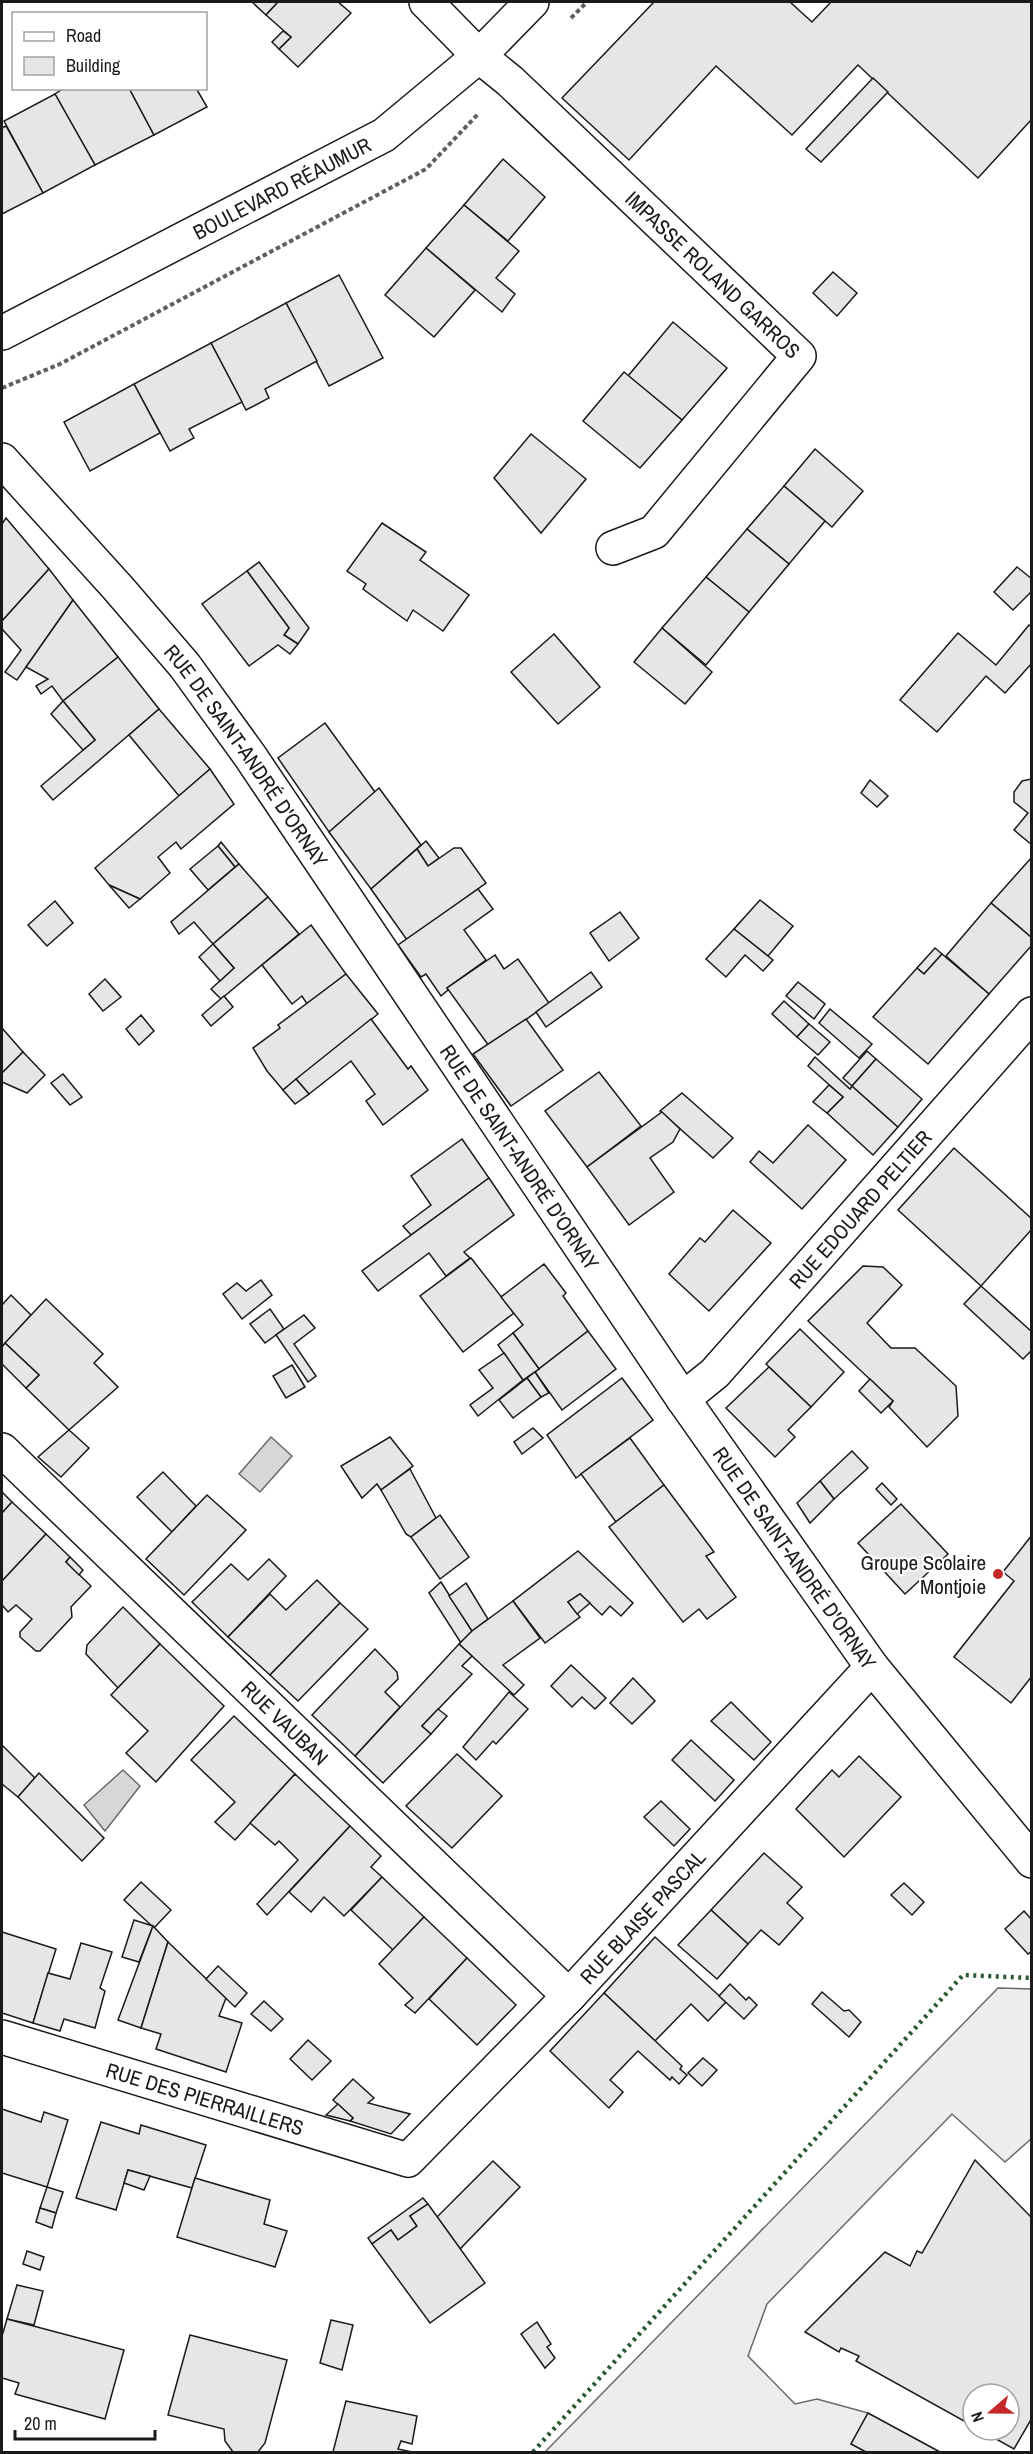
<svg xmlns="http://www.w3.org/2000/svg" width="1033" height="2454" font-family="'Archivo Narrow',sans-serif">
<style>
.built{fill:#ededed;stroke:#6a6a6a;stroke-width:1.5}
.water{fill:#d7d7d7;stroke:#6a6a6a;stroke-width:1.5}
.building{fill:#e6e6e6;stroke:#1a1a1a;stroke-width:1.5}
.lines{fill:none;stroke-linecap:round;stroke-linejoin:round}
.street-casing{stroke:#1a1a1a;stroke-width:36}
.path{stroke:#5f5f5f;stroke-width:4;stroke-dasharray:4.5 3;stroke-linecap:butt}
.street{stroke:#fff;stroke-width:33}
.hedge{stroke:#2b5a34;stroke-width:4.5;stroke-dasharray:3 4.5;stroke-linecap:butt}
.poi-dot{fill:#c62828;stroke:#fff;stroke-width:2}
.labels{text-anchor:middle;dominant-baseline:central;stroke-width:4.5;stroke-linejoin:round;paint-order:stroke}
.street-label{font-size:21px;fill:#1a1a1a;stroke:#fff}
.poi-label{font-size:21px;fill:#1a1a1a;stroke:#fff;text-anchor:end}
</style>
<rect width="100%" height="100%" fill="#fff"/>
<polygon class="built" points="998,1988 1031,1989 1031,2139 1005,2162 952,2114 767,2304 748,2356 795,2404 817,2399 868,2413 851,2444 866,2452 545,2452"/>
<g class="water">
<polygon points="271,1437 292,1456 260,1492 239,1474"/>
<polygon points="123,1770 140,1786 105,1831 84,1805"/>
</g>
<g class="building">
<polygon points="252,2 278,2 266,15"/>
<polygon points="278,2 338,2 351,13 298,67 279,49 291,37 266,15"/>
<polygon points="654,2 790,2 812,22 831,2 1032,2 1032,119 978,178 858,65 792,135 716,66 629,160 562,98"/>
<polygon points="283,31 291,37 279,49 272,42"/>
<polygon points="873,78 888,92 821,162 806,149"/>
<polygon points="64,88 129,88 154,135 95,165 55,94"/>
<polygon points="129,88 196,88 207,107 154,135"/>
<polygon points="55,94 95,165 43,193 4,121"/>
<polygon points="6,126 43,193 2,214 2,128"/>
<polygon points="503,159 545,197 508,241 464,205"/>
<polygon points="464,205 519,251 496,278 515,294 502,312 426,248"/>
<polygon points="426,248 475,290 434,337 385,295"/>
<polygon points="833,272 857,293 837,316 813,293"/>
<polygon points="339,275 383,358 329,386 286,303"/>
<polygon points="286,303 317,361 265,389 269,398 246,410 211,343"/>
<polygon points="673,322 727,368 682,420 628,376"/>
<polygon points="211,343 242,402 189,429 194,438 170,451 134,384"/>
<polygon points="624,372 682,420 640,468 583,421"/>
<polygon points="134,384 160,433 90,471 64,422"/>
<polygon points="531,434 586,479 541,533 494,478"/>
<polygon points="815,449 863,491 832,527 784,486"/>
<polygon points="784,486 825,521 789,564 747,529"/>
<polygon points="6,518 49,569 2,621 2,524"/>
<polygon points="382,523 426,552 420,560 469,595 443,631 413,610 407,621 363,589 366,584 347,571"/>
<polygon points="747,529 789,564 749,612 706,577"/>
<polygon points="259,562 309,628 298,644 284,635 289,628 247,571"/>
<polygon points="1017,567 1032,579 1032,591 1013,610 994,592"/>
<polygon points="49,569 73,600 17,680 5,672 21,650 2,629 2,621"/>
<polygon points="247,571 289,628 284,635 298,644 290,654 278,645 249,666 202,604"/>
<polygon points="706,577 749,612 706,665 662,628"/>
<polygon points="73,600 118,657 63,701 52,686 41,694 36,686 48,679 26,667"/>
<polygon points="1029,625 1032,627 1032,663 1005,693 986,676 937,732 900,700 958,633 996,665"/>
<polygon points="662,628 712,672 685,704 634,662"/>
<polygon points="554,634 600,687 558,724 511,672"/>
<polygon points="118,657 159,709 53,800 41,786 95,740 63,701"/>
<polygon points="63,701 95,740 83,750 51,714"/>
<polygon points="159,709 210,769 179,796 129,735"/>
<polygon points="325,723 375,792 329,832 278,758"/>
<polygon points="210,769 234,804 181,849 176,842 158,857 170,873 140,899 109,885 95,868"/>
<polygon points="1031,779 1032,780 1032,845 1014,830 1028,813 1014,802 1014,792 1022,781"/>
<polygon points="870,780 888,796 877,807 861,793"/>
<polygon points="379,788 421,845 371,889 329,832"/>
<polygon points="426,841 439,858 428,866 417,849"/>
<polygon points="221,842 239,864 235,867 218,846"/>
<polygon points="218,846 235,867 208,890 190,869"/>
<polygon points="454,848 461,848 486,883 407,940 371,889 417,849 428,866"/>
<polygon points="1032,857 1032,938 991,903"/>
<polygon points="239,864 268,897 213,944 194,922 179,934 171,922"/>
<polygon points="109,885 140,899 129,908"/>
<polygon points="478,889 493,909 464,930 486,960 447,988 448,990 441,996 426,974 421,977 398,945"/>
<polygon points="268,897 299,934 221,999 211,989 234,968 213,944"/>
<polygon points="760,900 793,926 768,956 734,929"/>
<polygon points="55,901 73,923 47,946 28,925"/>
<polygon points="991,903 1032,938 1032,945 989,994 946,956"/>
<polygon points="620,912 639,938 609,961 590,933"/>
<polygon points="311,925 346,974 307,1004 302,996 292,1004 262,965"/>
<polygon points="734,929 773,960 763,971 745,955 726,977 706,959"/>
<polygon points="213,944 234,968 220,981 199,957"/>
<polygon points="935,948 942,954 924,974 917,968"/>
<polygon points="942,954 989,994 928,1064 873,1017 917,968 924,974"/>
<polygon points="495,955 504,969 518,959 549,1003 489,1046 447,988"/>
<polygon points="591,972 602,987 546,1027 536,1012"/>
<polygon points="346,974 378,1014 283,1090 267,1071 253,1048 280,1028 278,1025"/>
<polygon points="105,979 121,997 103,1011 89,994"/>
<polygon points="798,982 825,1004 814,1019 786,996"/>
<polygon points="224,996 233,1007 211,1026 202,1015"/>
<polygon points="784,1001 809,1024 797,1037 772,1014"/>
<polygon points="830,1009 872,1044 859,1058 819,1023"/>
<polygon points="141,1015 154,1031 139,1045 126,1029"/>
<polygon points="371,1019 408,1069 411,1066 428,1090 383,1125 366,1101 375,1094 351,1061 309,1094 296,1079"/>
<polygon points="526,1019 563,1070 511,1106 473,1054"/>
<polygon points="809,1024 830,1042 818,1055 797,1037"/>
<polygon points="2,1028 23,1052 3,1072 2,1070"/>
<polygon points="867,1051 876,1059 852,1086 843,1078"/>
<polygon points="23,1052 45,1075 27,1093 2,1082 2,1073"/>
<polygon points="815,1057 850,1089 852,1086 898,1127 873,1155 827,1113 843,1097 808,1066"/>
<polygon points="876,1059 922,1099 898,1127 852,1086"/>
<polygon points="599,1072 641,1126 587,1167 545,1111"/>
<polygon points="63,1074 82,1097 70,1105 51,1083"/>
<polygon points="296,1079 309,1094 295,1104 283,1090"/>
<polygon points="829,1085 843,1097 827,1113 813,1102"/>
<polygon points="682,1093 733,1138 713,1158 660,1111"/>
<polygon points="662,1112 680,1129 673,1142 650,1158 674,1192 629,1225 587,1167"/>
<polygon points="808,1125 846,1160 802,1209 750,1162 759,1151 773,1163"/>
<polygon points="462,1139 489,1178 411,1235 403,1226 431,1205 411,1176"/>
<polygon points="954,1148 1032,1219 1032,1229 981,1286 898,1210"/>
<polygon points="489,1178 514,1215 464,1252 470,1258 446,1276 429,1253 378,1291 362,1271"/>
<polygon points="733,1210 771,1243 709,1311 669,1274 700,1238 705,1242"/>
<polygon points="471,1258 514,1313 463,1352 420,1296"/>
<polygon points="544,1264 566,1293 563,1296 588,1331 539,1369 513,1333 523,1325 501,1297"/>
<polygon points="863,1266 883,1267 902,1285 867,1323 891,1348 915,1348 956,1386 958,1416 927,1447 889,1407 893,1401 808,1321"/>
<polygon points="261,1280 272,1295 242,1319 223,1294 237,1283 246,1291"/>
<polygon points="981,1286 1032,1332 1032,1350 1023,1359 964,1304"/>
<polygon points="11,1295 31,1315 2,1347 2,1305"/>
<polygon points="46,1299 103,1354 94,1363 118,1387 69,1430 26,1388 39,1375 5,1343"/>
<polygon points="270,1309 284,1329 265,1343 250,1324"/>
<polygon points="304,1315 315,1328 294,1344 316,1376 308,1382 276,1335"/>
<polygon points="800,1329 844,1372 811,1407 766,1364"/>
<polygon points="588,1331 616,1369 562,1410 535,1372"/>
<polygon points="513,1333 539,1369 523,1380 498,1345"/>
<polygon points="5,1343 39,1375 26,1388 2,1364 2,1347"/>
<polygon points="504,1353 523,1380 478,1416 470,1405 493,1388 479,1370"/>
<polygon points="292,1365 305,1387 286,1398 273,1376"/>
<polygon points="769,1367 811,1407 788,1430 795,1437 775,1457 726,1408"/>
<polygon points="535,1372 549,1393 541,1397 527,1378"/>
<polygon points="527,1378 541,1397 513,1418 499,1400"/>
<polygon points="622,1378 653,1420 576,1478 547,1435"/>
<polygon points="870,1379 893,1401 881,1413 859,1391"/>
<polygon points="533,1428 543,1438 522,1454 514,1442"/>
<polygon points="69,1430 89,1448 61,1477 38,1457"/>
<polygon points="390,1437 413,1466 381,1490 377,1484 362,1498 341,1466"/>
<polygon points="630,1438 664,1485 616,1522 581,1474"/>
<polygon points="852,1451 868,1468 834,1499 820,1481"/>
<polygon points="410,1469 436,1518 411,1537 406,1534 381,1490"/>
<polygon points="163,1472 196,1506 172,1532 137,1497"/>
<polygon points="820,1481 834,1499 810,1523 797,1503"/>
<polygon points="882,1483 897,1499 891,1505 876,1489"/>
<polygon points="664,1485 714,1552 706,1556 736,1597 707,1619 699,1609 683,1622 609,1527"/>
<polygon points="2,1492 12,1502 2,1513"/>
<polygon points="207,1495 246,1530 184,1595 146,1559"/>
<polygon points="12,1502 46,1534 2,1581 2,1513"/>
<polygon points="901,1504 948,1554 905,1594 858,1543"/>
<polygon points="440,1515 469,1557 440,1579 411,1537"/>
<polygon points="46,1534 70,1557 66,1562 91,1586 71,1607 72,1617 40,1651 36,1651 20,1637 20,1632 32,1619 16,1605 8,1612 2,1605 2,1581"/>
<polygon points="1032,1535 1032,1676 1011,1703 954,1657 1014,1581 1003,1572"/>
<polygon points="578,1551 633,1603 621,1616 610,1606 602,1615 580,1594 568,1602 580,1617 545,1643 513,1601"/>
<polygon points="70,1557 83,1570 79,1575 66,1562"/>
<polygon points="269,1559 286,1576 228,1637 192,1602 231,1564 248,1580"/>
<polygon points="317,1580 340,1603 270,1675 228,1637 270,1594 286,1610"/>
<polygon points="441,1582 472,1631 461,1643 429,1593"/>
<polygon points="466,1583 488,1619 472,1631 449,1596"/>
<polygon points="580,1594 590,1603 577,1614 568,1602"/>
<polygon points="513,1601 540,1638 503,1665 524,1685 514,1695 459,1644 472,1631"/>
<polygon points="340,1603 368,1629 298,1701 270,1675"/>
<polygon points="123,1607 160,1644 118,1688 86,1654 87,1645"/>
<polygon points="160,1644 224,1706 156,1782 126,1753 148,1731 111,1695"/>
<polygon points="459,1644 472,1656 462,1666 472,1674 422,1726 431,1734 383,1783 355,1756"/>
<polygon points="375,1649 397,1672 398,1679 385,1692 400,1707 355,1756 312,1715"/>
<polygon points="571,1665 606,1698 595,1709 582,1697 572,1707 551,1686"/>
<polygon points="633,1678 655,1701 632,1724 610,1703"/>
<polygon points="509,1692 528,1709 496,1744 493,1741 476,1760 463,1747"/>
<polygon points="731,1702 771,1742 754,1760 711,1721"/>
<polygon points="438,1709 447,1716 431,1734 422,1726"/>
<polygon points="234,1716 295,1774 235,1840 215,1822 235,1802 191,1760"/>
<polygon points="691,1740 734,1780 715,1801 672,1760"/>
<polygon points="2,1745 35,1778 18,1797 2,1784"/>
<polygon points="457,1754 502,1796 452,1848 406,1806"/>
<polygon points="859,1756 901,1797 844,1857 796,1809 832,1770 839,1777"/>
<polygon points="39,1773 104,1838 82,1861 18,1797"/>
<polygon points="295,1774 350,1826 267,1915 257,1904 298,1860 279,1841 275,1845 250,1823"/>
<polygon points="661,1801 690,1829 674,1846 644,1817"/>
<polygon points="350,1826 381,1856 371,1867 382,1877 344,1916 324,1897 311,1912 289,1892"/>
<polygon points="764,1853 802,1887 787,1903 803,1918 779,1945 761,1930 748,1944 711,1910"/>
<polygon points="382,1877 424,1917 393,1950 351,1910"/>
<polygon points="141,1882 171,1910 154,1928 124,1900"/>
<polygon points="904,1883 924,1902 912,1915 891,1895"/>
<polygon points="711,1910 748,1944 717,1979 678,1945"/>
<polygon points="1024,1911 1032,1920 1032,1951 1028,1954 1005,1929"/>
<polygon points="424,1917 467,1958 415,2013 405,2005 413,1998 379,1964"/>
<polygon points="134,1920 153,1926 139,1962 122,1957"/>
<polygon points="153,1926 168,1942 141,2028 118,2020"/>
<polygon points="2,1932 56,1949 33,2023 2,2013"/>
<polygon points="655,1937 726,2002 708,2021 691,2004 655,2041 604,1993"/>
<polygon points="168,1942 226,1998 219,2016 242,2023 226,2072 156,2049 161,2034 141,2028"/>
<polygon points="81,1943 112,1952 100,1988 105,1991 95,2028 64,2019 60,2031 33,2023 48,1973 70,1979"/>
<polygon points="467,1958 516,2005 477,2045 429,1999"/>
<polygon points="218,1966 247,1993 235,2007 206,1979"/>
<polygon points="730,1984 746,2000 749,1997 757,2005 744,2019 719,1996"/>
<polygon points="822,1992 844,2011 849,2010 861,2022 849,2037 812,2004"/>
<polygon points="604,1993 682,2066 680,2069 687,2075 679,2084 672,2077 670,2080 638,2051 610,2080 623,2092 609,2108 550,2051"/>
<polygon points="264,2001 283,2019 271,2031 251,2014"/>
<polygon points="308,2040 331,2061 312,2080 290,2059"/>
<polygon points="703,2058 717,2070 702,2086 688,2073"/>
<polygon points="353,2079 374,2098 368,2103 410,2114 391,2134 350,2121 353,2118 333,2100"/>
<polygon points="338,2104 353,2118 350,2121 326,2115"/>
<polygon points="2,2109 41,2122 44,2112 68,2120 47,2187 2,2173"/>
<polygon points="101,2122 139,2134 141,2125 206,2145 192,2188 128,2170 116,2210 76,2198"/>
<polygon points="975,2160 1032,2218 1032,2418 1014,2449 980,2430 1009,2430 1009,2394 973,2394 973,2426 856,2361 859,2356 841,2348 839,2352 805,2332 885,2252 910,2266 917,2251 922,2253"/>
<polygon points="493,2161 520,2187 460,2249 437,2217"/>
<polygon points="128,2170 150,2176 144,2190 124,2183"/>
<polygon points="195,2178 270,2200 264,2224 287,2231 275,2267 177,2237"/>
<polygon points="47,2187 63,2192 56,2213 40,2208"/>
<polygon points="423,2198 428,2204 410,2216 417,2226 398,2240 391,2230 372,2244 368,2238"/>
<polygon points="428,2204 485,2283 430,2323 372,2244 391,2230 398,2240 417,2226 410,2216"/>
<polygon points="40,2208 56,2213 52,2228 36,2222"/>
<polygon points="27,2251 44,2257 40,2270 23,2264"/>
<polygon points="17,2285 43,2291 34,2325 7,2319"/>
<polygon points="7,2319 124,2350 105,2419 15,2394 19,2383 2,2378 2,2336"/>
<polygon points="331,2320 353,2325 342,2370 320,2363"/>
<polygon points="537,2322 551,2344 547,2347 555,2358 545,2368 521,2334"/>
<polygon points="190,2335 287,2360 265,2443 258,2452 233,2452 225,2441 224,2429 168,2415"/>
<polygon points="346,2401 417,2416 412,2444 401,2441 398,2449 412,2452 333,2452"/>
<polygon points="868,2413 940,2452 866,2452 851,2444"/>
</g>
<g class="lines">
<defs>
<g id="street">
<path id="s1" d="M426,2L479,56L510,81L799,356L654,532L613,548"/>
<path id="s2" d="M2,333L384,135L479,56L532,2"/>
<path id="s3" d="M2,460L118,588L185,666L250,756L683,1399L872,1667L1032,1861"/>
<path id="s4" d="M683,1399L715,1373L1032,1014"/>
<path id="s5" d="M2,1450L569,1996"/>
<path id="s6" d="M2,2037L408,2160L569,1996L872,1667"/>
</g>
</defs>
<use href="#street" class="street-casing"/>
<g class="path">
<polyline points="571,18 587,2"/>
<polyline points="2,388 60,364 426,169 478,114"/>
</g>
<use href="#street" class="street"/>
<polyline class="hedge" points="533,2452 963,1975 1032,1978"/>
</g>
<circle class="poi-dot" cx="998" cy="1574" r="6"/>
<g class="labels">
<g class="street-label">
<text stroke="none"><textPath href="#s2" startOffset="315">BOULEVARD RÉAUMUR</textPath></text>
<text stroke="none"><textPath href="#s1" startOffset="396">IMPASSE ROLAND GARROS</textPath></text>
<text stroke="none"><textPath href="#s3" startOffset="384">RUE DE SAINT-ANDRÉ D'ORNAY</textPath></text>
<text stroke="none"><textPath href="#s3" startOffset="870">RUE DE SAINT-ANDRÉ D'ORNAY</textPath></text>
<text stroke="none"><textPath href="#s4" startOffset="260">RUE EDOUARD PELTIER</textPath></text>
<text stroke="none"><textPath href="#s3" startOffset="1356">RUE DE SAINT-ANDRÉ D'ORNAY</textPath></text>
<text stroke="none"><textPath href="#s5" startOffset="393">RUE VAUBAN</textPath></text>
<text stroke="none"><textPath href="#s6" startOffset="762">RUE BLAISE PASCAL</textPath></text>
<text stroke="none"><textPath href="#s6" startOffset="212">RUE DES PIERRAILLERS</textPath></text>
</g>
<g class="poi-label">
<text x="986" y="1562">Groupe Scolaire<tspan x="986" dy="24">Montjoie</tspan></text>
</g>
</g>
<rect width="1033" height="2454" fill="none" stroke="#1a1a1a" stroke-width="6"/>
<rect x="12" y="12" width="195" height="78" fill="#ffffff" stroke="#a3a3a3" stroke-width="1.5"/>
<rect x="24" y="32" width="30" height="9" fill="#ffffff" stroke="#a3a3a3" stroke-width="1.5"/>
<text x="66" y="42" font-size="18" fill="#1a1a1a">Road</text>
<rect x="24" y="57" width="30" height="18" fill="#e6e6e6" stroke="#a3a3a3" stroke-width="1.5"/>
<text x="66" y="72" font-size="18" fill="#1a1a1a">Building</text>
<g transform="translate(991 2412) rotate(250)"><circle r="28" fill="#ffffff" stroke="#a3a3a3" stroke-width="1.5"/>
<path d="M0-4.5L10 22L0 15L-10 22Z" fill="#c62828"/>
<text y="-9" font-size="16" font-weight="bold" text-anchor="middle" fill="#1a1a1a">N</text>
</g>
<path d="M15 2430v9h140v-9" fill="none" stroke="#1a1a1a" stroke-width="3"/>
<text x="24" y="2430" font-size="18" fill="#1a1a1a" stroke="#ffffff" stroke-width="4.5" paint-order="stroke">20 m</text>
</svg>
